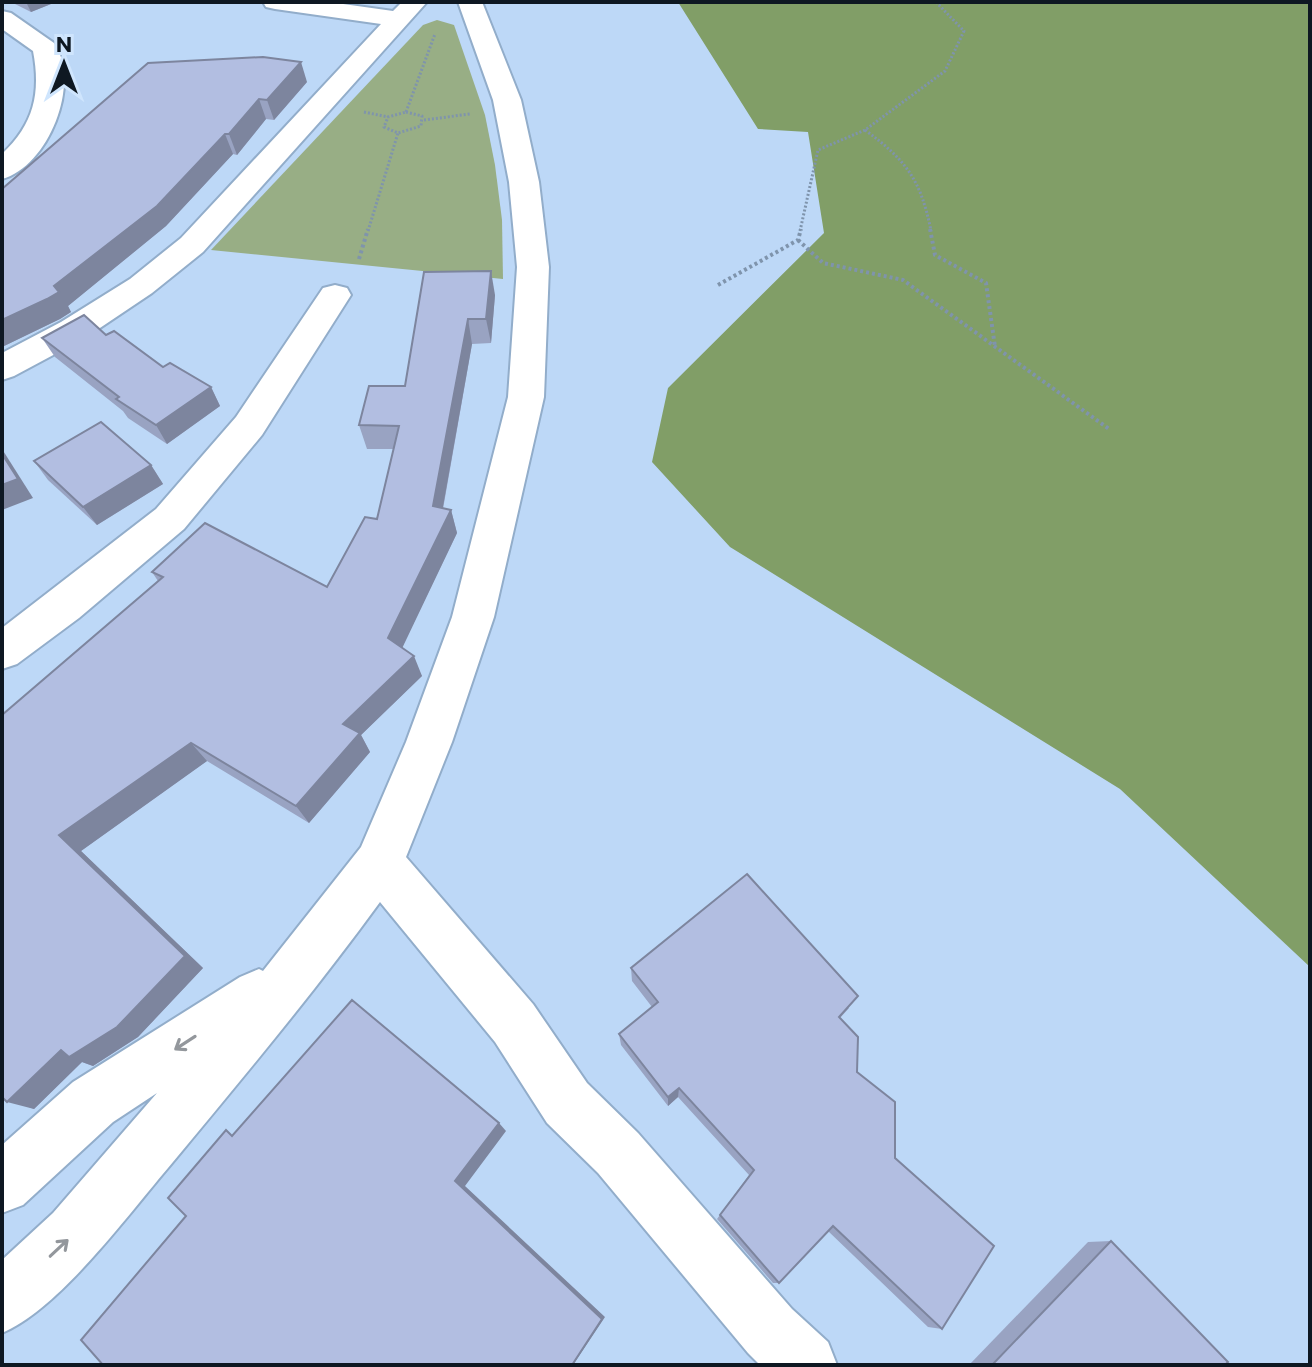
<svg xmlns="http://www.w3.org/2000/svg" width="1312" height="1367" font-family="Commissioner,sans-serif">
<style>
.green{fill:#98ae85}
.forest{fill:#819e67}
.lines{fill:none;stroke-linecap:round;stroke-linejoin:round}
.minor-casing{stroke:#92adca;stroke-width:4}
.path-far1{stroke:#7f94ac;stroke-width:3;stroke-dasharray:2 2;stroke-linecap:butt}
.path{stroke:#7f94ac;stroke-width:4;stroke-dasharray:3 3;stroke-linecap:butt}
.minor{fill:#fff;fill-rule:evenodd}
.wall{fill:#99a3c2}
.shaded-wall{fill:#7d859e}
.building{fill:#b2bee1;stroke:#7d859e;stroke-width:2}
.oneway{stroke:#93979c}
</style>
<rect width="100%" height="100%" fill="#bdd8f7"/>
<polygon class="green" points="437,20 454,25 485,115 495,165 502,220 503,279 211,250 423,25"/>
<polygon class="forest" points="678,2 1310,2 1310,967 1120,789 730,547 652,462 668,388 824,233 808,132 758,129"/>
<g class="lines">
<defs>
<g id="minor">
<polygon points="263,2 329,2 393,11 402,2 427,2 203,252 152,293 85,338 14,376 2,380 2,353 61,322 130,279 181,238 381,24 275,9 266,7"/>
<path d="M458,2H482L521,100L539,182L549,267L544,397L494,617L452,742L406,857L533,1004L587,1083L638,1133L792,1309L828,1342L837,1365H760L748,1353L598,1173L547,1123L495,1042L380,902C313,994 241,1080 168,1168C127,1216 59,1309 2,1333V1260L53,1213L157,1093L113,1122L23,1205L2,1213V1145L73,1082L240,977L259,969L263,971L361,847L406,742L452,617L508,397L517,267L509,182L493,100Z"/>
<path d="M2,11L11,13L54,43C82,83 48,167 2,179V154C34,124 41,93 33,51L2,29Z"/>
<polygon points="335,285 347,288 351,295 262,435 184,529 79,618 17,664 2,669 2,628 156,509 236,417 323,288"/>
</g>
</defs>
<use href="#minor" class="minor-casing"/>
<g class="path-far1">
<polyline points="364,112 388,117"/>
<polygon points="406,112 422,116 421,126 398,133 384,127 388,117"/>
<polyline points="406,112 435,34"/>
<polyline points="424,120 470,114"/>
<path d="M865,130C906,160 921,180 931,231"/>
<polyline points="368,231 398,133"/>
<polyline points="800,231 818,150 865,130 945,71 964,31 936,2"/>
</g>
<g class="path">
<polyline points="930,229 935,255 986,283 995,347"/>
<polyline points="798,240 823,263 903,280 1109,429"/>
<polyline points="359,259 368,229"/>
<polyline points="718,285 798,240 801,229"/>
</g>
<use href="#minor" class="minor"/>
</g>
<g class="wall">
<polygon points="11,2 56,2 31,12"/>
<polygon points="307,82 274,120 266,119 237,155 233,154 166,226 68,306 71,312 60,319 2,347 2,189"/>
<polygon points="424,272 495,295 491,343 472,344 443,509 451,510 457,533 402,647 422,676 361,735 370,752 309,823 207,761 81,851 203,968 138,1037 93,1066 82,1062 34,1109 2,1097 158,581 152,572 327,587 377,519 394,449 367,449 359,425 405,386"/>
<polygon points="106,335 163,367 211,387 220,406 167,444 128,418 123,411 55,357 42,338"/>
<polygon points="34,461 151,465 163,484 97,525 48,480"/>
<polygon points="631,968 849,1008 840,1018 857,1072 895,1158 942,1329 928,1327 828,1231 779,1283 773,1283 717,1219 749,1175 678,1097 668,1106 621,1045 619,1034 652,1007 632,981"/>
<polygon points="1111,1241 1225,1365 969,1365 1088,1242"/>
</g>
<g class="shaded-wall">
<polygon points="26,2 56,2 31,12"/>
<polygon points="301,62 307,82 274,120 267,100"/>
<polygon points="259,99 266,119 237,155 229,134"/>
<polygon points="225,134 233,154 166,226 68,306 71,312 60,319 2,347 2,320"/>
<polygon points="491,271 495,295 491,343 486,319"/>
<polygon points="468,319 472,344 439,529 433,506"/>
<polygon points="211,387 220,406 167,444 156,425"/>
<polygon points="2,449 33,498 2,510"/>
<polygon points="151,465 163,484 97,525 83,507"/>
<polygon points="451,510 457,533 397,659 388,638"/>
<polygon points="414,656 422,676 361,735 370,752 309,823 296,806 343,724"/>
<polygon points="191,743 207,761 81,851 203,968 138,1037 93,1066 82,1062 34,1109 7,1102 61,1050 59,835"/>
<polygon points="679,1088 678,1097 668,1106 668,1097"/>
<polygon points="499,1123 506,1131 465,1186 605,1317 573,1365 572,1365 455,1181"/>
</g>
<g class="building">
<polygon points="263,57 301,62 267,100 259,99 229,134 225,134 157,206 54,286 59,292 47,299 2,320 2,189 148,63"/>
<polygon points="491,271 486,319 468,319 433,506 451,510 388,638 414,656 343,724 360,733 296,806 191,743 59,835 185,956 117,1027 69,1057 61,1050 7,1102 2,1097 2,715 163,577 152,572 205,523 327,587 365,517 377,519 399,426 359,425 369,386 405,386 424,272"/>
<polygon points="84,315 106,335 114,331 163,367 170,363 211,387 156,425 116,399 119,397 42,338"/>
<polygon points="101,422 151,465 83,507 34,461"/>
<polygon points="2,454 18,479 2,485"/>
<polygon points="747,874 858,996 839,1017 858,1037 857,1072 895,1102 895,1158 994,1246 942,1329 833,1226 779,1283 720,1215 754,1170 679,1088 668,1097 619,1034 658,1002 631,968"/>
<polygon points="352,1000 499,1123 455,1181 602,1319 572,1365 103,1365 81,1340 186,1216 168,1198 226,1130 232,1136"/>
<polygon points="1111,1241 1228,1362 1225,1365 992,1365"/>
</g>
<defs><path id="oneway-shaft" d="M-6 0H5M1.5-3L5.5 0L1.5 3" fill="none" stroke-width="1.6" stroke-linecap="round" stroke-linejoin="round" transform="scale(2)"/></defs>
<g class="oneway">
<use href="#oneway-shaft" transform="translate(185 1043) rotate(147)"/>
<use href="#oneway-shaft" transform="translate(59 1248) rotate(-43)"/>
</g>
<rect width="1312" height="1367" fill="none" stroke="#0e1822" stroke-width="8"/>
<g transform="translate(64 64)" stroke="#cfe5fd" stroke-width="6" paint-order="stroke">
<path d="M0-6L14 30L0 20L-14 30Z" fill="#0e1822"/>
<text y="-12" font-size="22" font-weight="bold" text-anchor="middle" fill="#0e1822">N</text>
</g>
</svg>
